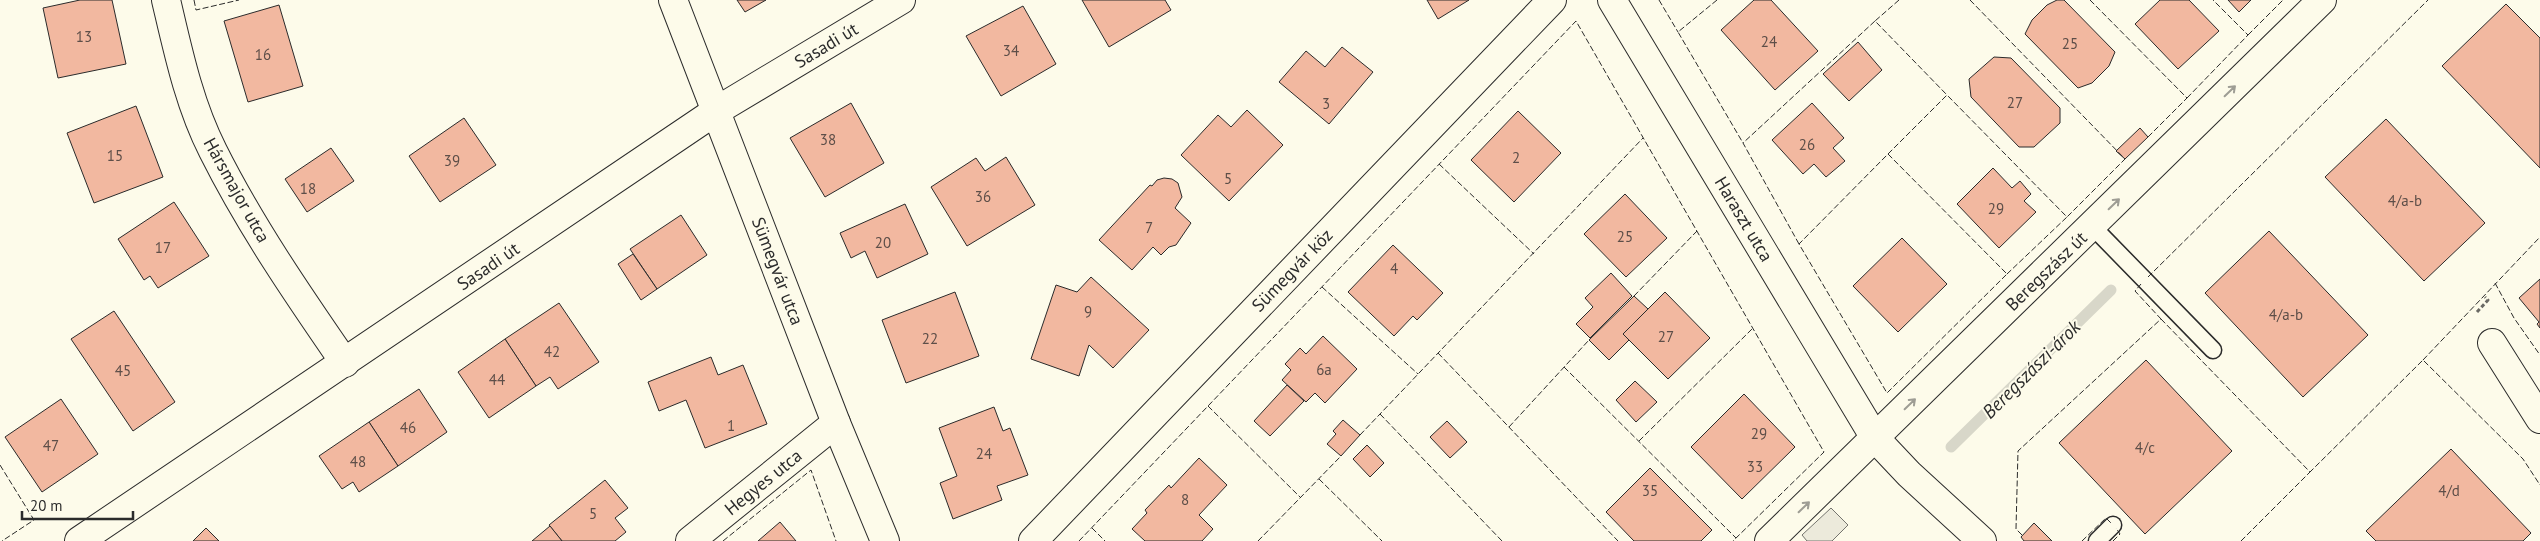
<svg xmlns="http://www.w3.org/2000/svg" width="2540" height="541" font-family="'PT Sans',sans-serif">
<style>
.parking{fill:#eceadb;stroke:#74746e}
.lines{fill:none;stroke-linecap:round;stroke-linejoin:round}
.stream{stroke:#d8d7c9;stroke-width:11}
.building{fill:#f2b8a0;stroke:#2b2b2b}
.lane-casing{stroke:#2b2b2b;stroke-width:19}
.street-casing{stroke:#2b2b2b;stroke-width:30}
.secondary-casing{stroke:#2b2b2b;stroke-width:30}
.path{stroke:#6a6964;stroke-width:3;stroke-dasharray:4 2.5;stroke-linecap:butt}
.lane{stroke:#fdfbea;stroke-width:16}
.street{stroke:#fdfbea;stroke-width:28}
.secondary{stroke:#fdfbea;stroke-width:28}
.fence{stroke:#2b2b2b;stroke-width:1;stroke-dasharray:6 2.5;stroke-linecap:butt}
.oneway{stroke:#9e9d94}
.labels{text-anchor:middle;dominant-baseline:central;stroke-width:4;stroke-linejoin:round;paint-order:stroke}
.number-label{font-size:15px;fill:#5d4e48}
.street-label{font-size:18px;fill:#2b2b2b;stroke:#fdfbea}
.water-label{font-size:19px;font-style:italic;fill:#2b2b2b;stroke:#fdfbea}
</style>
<rect width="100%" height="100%" fill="#fdfbea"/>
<polygon class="parking" points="1831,508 1848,525 1832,541 1807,541 1802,535"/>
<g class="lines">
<polyline class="stream" points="1951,447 2111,290"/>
</g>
<g class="building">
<polygon points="80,0 112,0 126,64 58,78 43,8"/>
<polygon points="737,0 766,0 745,12"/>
<polygon points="1082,0 1165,0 1171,10 1109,47"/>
<polygon points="1427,0 1469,0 1438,19"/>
<polygon points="1754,0 1771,0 1818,51 1775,90 1721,30"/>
<polygon points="2057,0 2064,0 2115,52 2109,66 2092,83 2078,88 2025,34 2032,20 2047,5"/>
<polygon points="2160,0 2189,0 2219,31 2178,69 2135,24"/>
<polygon points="2228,0 2251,0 2239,12"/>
<polygon points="2506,4 2540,38 2540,168 2442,66"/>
<polygon points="279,5 303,86 248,102 224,21"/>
<polygon points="1023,6 1056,64 1001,96 966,36"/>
<polygon points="1858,42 1882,70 1849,101 1823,74"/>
<polygon points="1342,47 1373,72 1329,124 1279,82 1306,51 1325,67"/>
<polygon points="1994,57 2011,58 2060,108 2060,123 2034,147 2019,147 1971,97 1969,79"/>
<polygon points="851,103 884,163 825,197 790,138"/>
<polygon points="1812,103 1844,138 1833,148 1845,161 1826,177 1814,164 1803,174 1772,140"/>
<polygon points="136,106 163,177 94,203 67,133"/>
<polygon points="1247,110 1283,145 1229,201 1181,155 1218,115 1231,127"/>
<polygon points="1518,111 1561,153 1514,202 1471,160"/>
<polygon points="464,118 496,165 440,202 409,156"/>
<polygon points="2386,119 2485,223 2424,281 2325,177"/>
<polygon points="2140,128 2148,137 2125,159 2116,151"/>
<polygon points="331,148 354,181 307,212 285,179"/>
<polygon points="1006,157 1035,205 967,246 931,187 976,158 985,171"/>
<polygon points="1993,168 2012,188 2020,181 2031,194 2024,201 2036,212 1999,248 1957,204"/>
<polygon points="1164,178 1172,179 1178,183 1182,197 1175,208 1191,223 1176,245 1169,247 1161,255 1153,247 1132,270 1099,240 1150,185 1152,186 1157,180"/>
<polygon points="1625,194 1667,238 1626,277 1584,234"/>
<polygon points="174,202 209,256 158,288 150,276 144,280 118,239"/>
<polygon points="905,204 928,254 877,278 865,251 851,258 840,233"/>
<polygon points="681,215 707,255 657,289 630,249"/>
<polygon points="2269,231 2368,335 2303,397 2205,293"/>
<polygon points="1902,238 1947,284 1898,332 1853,286"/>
<polygon points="1393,245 1443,293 1417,320 1413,316 1394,336 1348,292"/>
<polygon points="633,254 657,289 641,300 618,264"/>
<polygon points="1611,273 1632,296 1590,338 1576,324 1593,307 1585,298"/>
<polygon points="1091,277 1149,330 1113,368 1089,345 1079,376 1031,359 1056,285 1077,292"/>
<polygon points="2540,279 2540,328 2537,324 2539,322 2519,298"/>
<polygon points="955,292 979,356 906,383 882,320"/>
<polygon points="1665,292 1710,338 1668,379 1623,334"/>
<polygon points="1634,296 1648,309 1623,334 1629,340 1609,360 1589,340"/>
<polygon points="559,303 599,362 558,389 550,377 536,386 505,339"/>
<polygon points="114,311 175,402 133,431 71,339"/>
<polygon points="1323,336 1357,369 1325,403 1315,393 1306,402 1282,380 1291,370 1285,364 1300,348 1306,354"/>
<polygon points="505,339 536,386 489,418 458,372"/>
<polygon points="711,357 718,375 743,365 767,424 705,448 686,400 659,411 648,382"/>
<polygon points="2146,360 2232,451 2145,534 2059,443"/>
<polygon points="1635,381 1657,402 1636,422 1616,400"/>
<polygon points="1287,385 1304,401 1270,436 1254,421"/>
<polygon points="419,389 447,432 398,466 369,422"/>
<polygon points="1744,394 1795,447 1742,499 1691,447"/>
<polygon points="61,399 98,454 42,492 5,437"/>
<polygon points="994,407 1003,431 1010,428 1028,475 997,486 1002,500 953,519 940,483 957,476 939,428"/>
<polygon points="1343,420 1360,435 1341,456 1327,444 1336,434 1333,431"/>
<polygon points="1447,421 1467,442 1450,458 1430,437"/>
<polygon points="369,422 398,466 359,492 353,482 342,489 319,456"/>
<polygon points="1367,445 1384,463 1370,477 1353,459"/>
<polygon points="2451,449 2531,533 2523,541 2376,541 2366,531"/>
<polygon points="1199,458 1227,485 1199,515 1213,529 1202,541 1145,541 1132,529 1147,513 1145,510 1169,485 1171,488"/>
<polygon points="1650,468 1712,530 1701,541 1634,541 1606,512"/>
<polygon points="605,480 628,508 615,518 626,532 615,541 562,541 549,525"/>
<polygon points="780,522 796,541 758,541"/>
<polygon points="2034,523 2052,541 2024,541 2021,537"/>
<polygon points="550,526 562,541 532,541"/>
<polygon points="206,528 219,541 193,541"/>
</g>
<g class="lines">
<defs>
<g id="lane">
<polyline points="2092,226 2213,350"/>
<polyline points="2097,541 2113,525"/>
</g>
<g id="street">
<path d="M166,0C178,51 189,104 213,151C250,225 298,295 345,363"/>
<polyline points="673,0 836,423 885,541"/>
<polyline points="1612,0 1875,438 1909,474 1982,541"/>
<polyline points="2492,343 2540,419"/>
<polyline points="690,541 836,423"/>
<polyline points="1033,541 1552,0"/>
<polyline points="1769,541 2322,0"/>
</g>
<polyline id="secondary" points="79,541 716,111 901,0"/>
</defs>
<use href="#lane" class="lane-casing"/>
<use href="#street" class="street-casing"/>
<use href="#secondary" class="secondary-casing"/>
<polyline class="path" points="2477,312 2488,300 2485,297"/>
<use href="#lane" class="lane"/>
<use href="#street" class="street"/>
<use href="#secondary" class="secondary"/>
<g class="fence">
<polyline points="194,0 196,10 239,0"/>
<polyline points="1659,0 1678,32"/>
<polyline points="1717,0 1678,32 1743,143"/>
<polyline points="1899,0 1875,21 1947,95"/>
<polyline points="1970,0 2125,159 2067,217"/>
<polyline points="2090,0 2187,98 2148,137"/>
<polyline points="2248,35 2283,0"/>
<polyline points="2187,98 2248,35 2213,0"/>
<polygon points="1888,154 2007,274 1887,393 1799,244"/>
<polyline points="1888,154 1947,95 2067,217 2007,274"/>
<polyline points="1439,164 1534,254"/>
<polyline points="1799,244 1743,143 1875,21"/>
<polyline points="2148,277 2428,0"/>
<polyline points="2495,283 2514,318 2540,355"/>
<polyline points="1322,287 1418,374"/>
<polyline points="1634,296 1697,231"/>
<polyline points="2161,319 2310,472 2423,360 2523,459 2540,485"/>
<polyline points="1438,353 1618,541"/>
<polyline points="2423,360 2540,237"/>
<polyline points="1564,367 1736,538"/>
<polyline points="1208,406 1301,498"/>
<polyline points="1380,414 1502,541"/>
<polyline points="1509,427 1589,340"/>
<polyline points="1360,435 1643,138"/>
<polyline points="1639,441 1753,328"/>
<polyline points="0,465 34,520 2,541"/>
<polyline points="1319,479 1382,541"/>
<polyline points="1092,528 1105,541"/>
<polyline points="2022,535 2016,529 2018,451 2161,319 2135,291 2141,284"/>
<polyline points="723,541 811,470 836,541"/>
<polyline points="1079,541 1576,21 1824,452 1733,541"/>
<polyline points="1258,541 1341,456"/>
<polyline points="2082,541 2106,518 2111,523"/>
<polyline points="2113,541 2120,534 2116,528"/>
<polyline points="2241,541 2310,472"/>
</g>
</g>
<defs><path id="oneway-shaft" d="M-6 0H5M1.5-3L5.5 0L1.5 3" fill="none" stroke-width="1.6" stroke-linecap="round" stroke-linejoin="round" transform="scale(1.25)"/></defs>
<g class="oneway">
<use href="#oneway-shaft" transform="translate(2230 91) rotate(-44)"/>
<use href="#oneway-shaft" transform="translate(2114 204) rotate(-44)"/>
<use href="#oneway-shaft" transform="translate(1910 404) rotate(-44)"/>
<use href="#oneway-shaft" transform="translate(1804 507) rotate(-44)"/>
</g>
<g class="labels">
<g class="number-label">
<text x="84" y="36">13</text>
<text x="1769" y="41">24</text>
<text x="2070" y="43">25</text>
<text x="1011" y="50">34</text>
<text x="263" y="54">16</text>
<text x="2015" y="102">27</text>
<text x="1326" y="103">3</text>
<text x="828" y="139">38</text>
<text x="1807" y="144">26</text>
<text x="115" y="155">15</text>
<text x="1516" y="157">2</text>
<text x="452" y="160">39</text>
<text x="1228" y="178">5</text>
<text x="308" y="188">18</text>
<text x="983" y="196">36</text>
<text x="2405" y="200">4/a-b</text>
<text x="1996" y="208">29</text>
<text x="1149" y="227">7</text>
<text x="1625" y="236">25</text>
<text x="883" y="242">20</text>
<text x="163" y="247">17</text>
<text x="1394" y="268">4</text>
<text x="1088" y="311">9</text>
<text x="2286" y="314">4/a-b</text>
<text x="1666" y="336">27</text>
<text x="930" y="338">22</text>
<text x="552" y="351">42</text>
<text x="1324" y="369">6a</text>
<text x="123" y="370">45</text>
<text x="497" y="379">44</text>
<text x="731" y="425">1</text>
<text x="408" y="427">46</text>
<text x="1759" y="433">29</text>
<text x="51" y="445">47</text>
<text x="2145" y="447">4/c</text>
<text x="984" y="453">24</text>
<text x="358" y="461">48</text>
<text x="1755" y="466">33</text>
<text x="1650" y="490">35</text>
<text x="2449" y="490">4/d</text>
<text x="1185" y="499">8</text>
<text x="593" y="513">5</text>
</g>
<g class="street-label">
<text transform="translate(826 45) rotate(-31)">Sasadi út</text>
<text transform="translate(237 190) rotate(61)">Hársmajor utca</text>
<text transform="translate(1744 219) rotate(59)">Haraszt utca</text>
<text transform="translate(488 266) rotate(-34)">Sasadi út</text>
<text transform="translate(1292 270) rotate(-46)">Sümegvár köz</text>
<text transform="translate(778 271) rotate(69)">Sümegvár utca</text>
<text transform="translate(2046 271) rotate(-44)">Beregszász út</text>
<text transform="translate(763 482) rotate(-39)">Hegyes utca</text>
</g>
<g class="water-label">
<text transform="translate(2031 369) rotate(-45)">Beregszászi-árok</text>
</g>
</g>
<path d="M22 511v8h111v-8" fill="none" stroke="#2b2b2b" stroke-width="2.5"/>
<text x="30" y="511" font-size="15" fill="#2b2b2b" stroke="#fdfbea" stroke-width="4" paint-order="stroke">20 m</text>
</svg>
